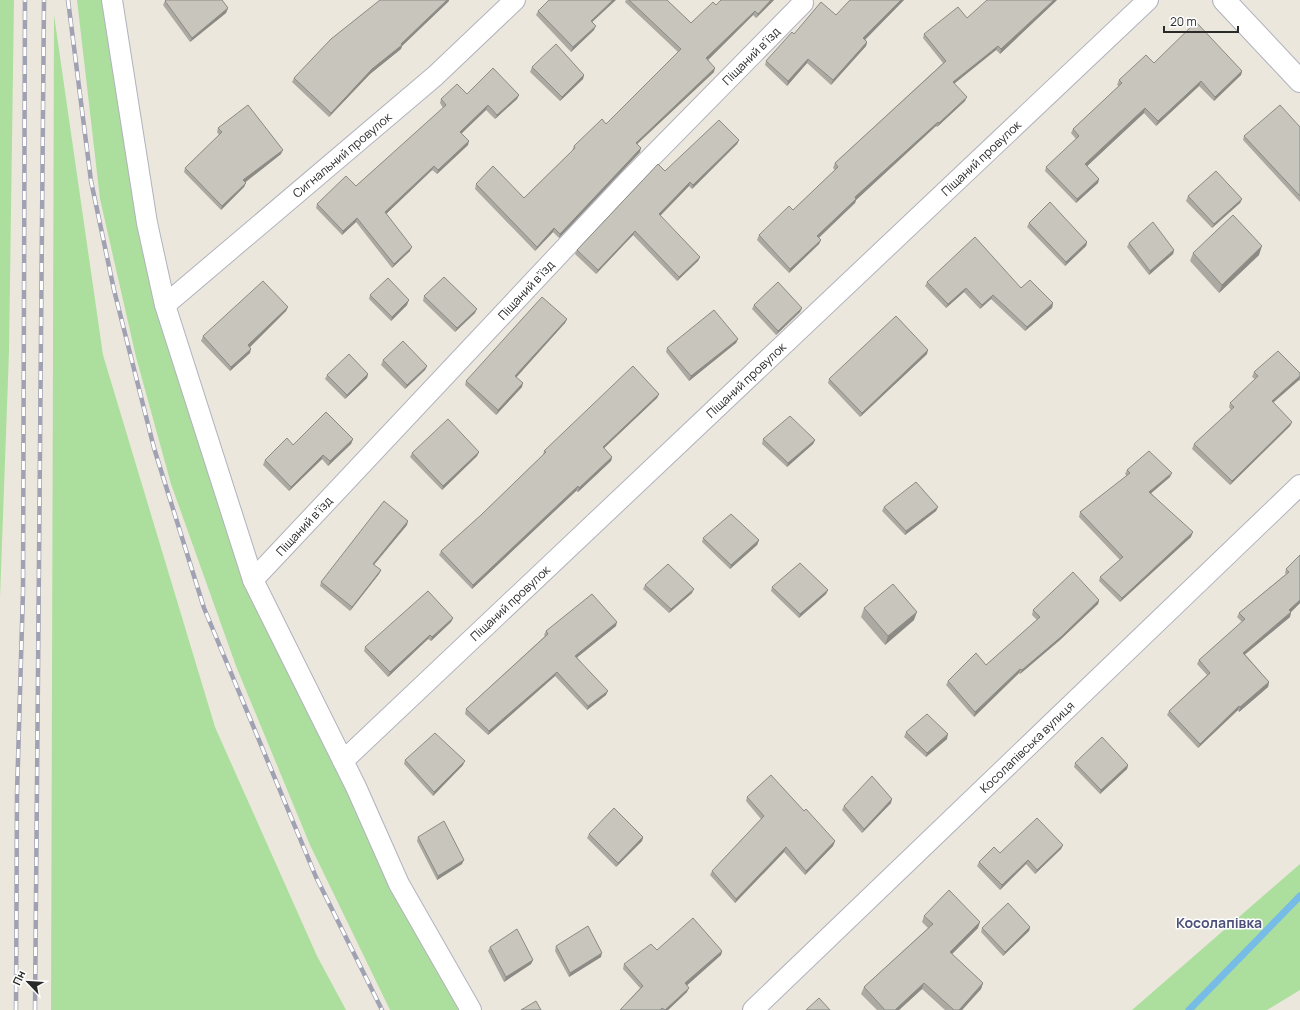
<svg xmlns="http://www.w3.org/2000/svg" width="1300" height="1010" font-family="Manrope,sans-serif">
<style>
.green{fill:#acdf9d}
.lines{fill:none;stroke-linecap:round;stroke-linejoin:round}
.stream{stroke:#77bce7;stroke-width:7}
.street-casing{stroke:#b1b2bd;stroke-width:22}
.secondary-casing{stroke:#b1b2bd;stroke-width:24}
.street{stroke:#fff;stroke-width:20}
.secondary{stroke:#fff;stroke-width:22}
.rail-casing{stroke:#a0a1b3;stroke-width:4.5}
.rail{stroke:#fff;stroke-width:3;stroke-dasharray:9;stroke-linecap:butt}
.wall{fill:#aba9a2}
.shaded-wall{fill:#8b8a84}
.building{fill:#c7c5bc;stroke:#8b8a84}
.labels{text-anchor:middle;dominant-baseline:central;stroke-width:3;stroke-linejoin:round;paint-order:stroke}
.street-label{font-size:12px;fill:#2a2a2a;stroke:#fff}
.quarter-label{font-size:14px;font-weight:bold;fill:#4d5078;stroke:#fff}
</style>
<rect width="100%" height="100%" fill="#ebe7dd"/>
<g class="green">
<polygon points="0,0 14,0 9,352 0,598"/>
<polygon points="77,0 117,0 165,305 253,580 460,1010 390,1010 310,845 236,666 171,484 136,357 100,199"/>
<polygon points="54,15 103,355 215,727 317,956 346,1010 51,1010"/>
<polygon points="1300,864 1300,990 1267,1010 1132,1010"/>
</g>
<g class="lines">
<polyline class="stream" points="1189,1010 1300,896"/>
<defs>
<g id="street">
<polyline points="112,0 147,223 165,305 253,580 356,787 399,884 471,1010"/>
<polyline points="165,305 435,76 515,0"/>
<polyline points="253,580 627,182 803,3"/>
<polyline points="343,761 1148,0"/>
<polyline points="753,1010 1300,485"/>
</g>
<polyline id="secondary" points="1224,0 1300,81"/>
</defs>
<use href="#street" class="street-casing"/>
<use href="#secondary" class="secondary-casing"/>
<use href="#street" class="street"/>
<use href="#secondary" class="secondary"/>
<defs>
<g id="rail">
<polyline points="68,0 91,181 114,290 154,448 204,608 316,877 382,1010"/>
<polyline points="16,1010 17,794 23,591 25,0"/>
<polyline points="35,1010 44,0"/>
</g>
</defs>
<use href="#rail" class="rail-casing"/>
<use href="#rail" class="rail"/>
</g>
<g class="wall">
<polygon points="626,0 667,0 691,23 716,5 721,0 774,0 756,18 753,15 708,60 714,72 637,144 640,152 559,238 553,232 535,251 475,189 476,184 524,198 572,151 574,146 606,124 678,52 625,2"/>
<polygon points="850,0 904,0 865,39 867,42 866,46 831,85 807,63 787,86 765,65 766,61 836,15"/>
<polygon points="1057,0 1000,54 996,50 954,84 965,101 937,127 936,126 856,200 855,203 819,238 821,240 819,244 789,273 757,240 759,235 793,210 835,170 833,168 835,163 943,63 923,38 924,34 967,18"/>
<polygon points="165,1 228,8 226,13 190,42 163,5"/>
<polygon points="449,1 402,46 401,49 370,74 329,117 292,82 294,78"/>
<polygon points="538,11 592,22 594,30 571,52 536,15"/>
<polygon points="1154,63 1242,71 1241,75 1214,101 1199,86 1156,126 1144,113 1087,166 1099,179 1098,183 1076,203 1045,171 1046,167 1076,139 1071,133 1073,129 1119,86 1117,85 1119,80"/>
<polygon points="532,67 584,75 583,79 560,101 530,72"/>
<polygon points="467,94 519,95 517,99 495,119 486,110 461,133 468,145 437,174 432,170 386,214 410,251 392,268 356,222 342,235 316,208 317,204 356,186 443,108 440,103 441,99"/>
<polygon points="1300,127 1300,202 1243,140 1244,136"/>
<polygon points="218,128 281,154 245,182 244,187 221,210 184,172 185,168 219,135 217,132"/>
<polygon points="739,140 737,144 692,189 689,186 660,216 700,257 698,261 677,281 633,235 596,274 575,254 577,250 665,171"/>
<polygon points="1188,196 1242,199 1240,203 1212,228 1186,201"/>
<polygon points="1029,223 1087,242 1086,246 1065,266 1027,227"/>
<polygon points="1129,243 1174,250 1173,254 1149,275 1127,247"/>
<polygon points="1193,253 1259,255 1219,293 1190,261"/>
<polygon points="927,282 1021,288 1053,303 1052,308 1025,331 991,299 980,309 964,292 946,308 925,286"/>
<polygon points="370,295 407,305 391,321 369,299"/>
<polygon points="424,296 475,313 455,332 423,301"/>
<polygon points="754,305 802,308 800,312 776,335 752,309"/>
<polygon points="288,307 286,311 250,347 250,353 230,371 201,341 203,336"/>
<polygon points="567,319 565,323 516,377 522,387 496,415 465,385 466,381"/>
<polygon points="738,339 736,343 689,381 666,352 667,348"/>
<polygon points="927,354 860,417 828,383 829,379"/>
<polygon points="383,360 427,366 425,370 405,389 381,365"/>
<polygon points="1254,372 1300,373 1300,381 1299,380 1273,403 1292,422 1290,426 1230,485 1192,449 1194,444 1231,410 1229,407 1230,403 1255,379 1252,377"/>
<polygon points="368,374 367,378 345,399 325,379 327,375"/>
<polygon points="659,394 657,398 604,448 612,457 611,461 578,492 576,491 472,589 439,555 441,551 481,515 543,455 544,451"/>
<polygon points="353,439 351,444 328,466 322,459 289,491 263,465 265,460 293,445"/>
<polygon points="763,439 815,440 813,444 787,467 762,444"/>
<polygon points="479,452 477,456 442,490 410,457 412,453"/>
<polygon points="1127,470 1170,477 1151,493 1191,537 1120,602 1099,581 1100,577 1120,560 1079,517 1080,512 1127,476 1125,474"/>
<polygon points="884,507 938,507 936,511 905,535 882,511"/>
<polygon points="407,525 374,565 381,570 379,574 350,611 320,586 321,582"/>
<polygon points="703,538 759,540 757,545 730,569 702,542"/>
<polygon points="1300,555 1300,603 1291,612 1290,617 1245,654 1269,682 1268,687 1239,712 1238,710 1198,748 1167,715 1169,711 1207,675 1197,664 1199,660 1242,622 1237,617 1239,613 1286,574 1285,573 1286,569"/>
<polygon points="645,585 692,593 669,613 643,589"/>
<polygon points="772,587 828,590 826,594 799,618 771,591"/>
<polygon points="1099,600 1098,604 1060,640 1020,674 1019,673 974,717 946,685 948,681 986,665 1037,620 1032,615 1033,610"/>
<polygon points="864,608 914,620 885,645 861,617"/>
<polygon points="453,618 451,622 431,641 428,639 388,677 364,651 365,647"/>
<polygon points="616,626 577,657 606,695 587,710 555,676 488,735 465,714 466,709 545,636 544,635 546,631"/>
<polygon points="906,732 947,739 926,757 904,737"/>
<polygon points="405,760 463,765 433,796 404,764"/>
<polygon points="1075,763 1128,765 1127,769 1100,794 1074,767"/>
<polygon points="747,797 804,811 835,841 833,846 805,875 784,852 735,903 710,875 712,871 761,819 746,801"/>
<polygon points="891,803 862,833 842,810 844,806"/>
<polygon points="589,834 643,837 642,841 616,867 587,838"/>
<polygon points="418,837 462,864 437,880 417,841"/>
<polygon points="1063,845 1061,849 1035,874 1026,864 1000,890 977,866 979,862 1000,853"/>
<polygon points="924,916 978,928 952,954 983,983 981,989 962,1010 945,1010 922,989 899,1010 877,1010 861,994 864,987 928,928 922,922"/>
<polygon points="1030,927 1029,931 1003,956 981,932 982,928"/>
<polygon points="556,946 601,957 569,977 555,951"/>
<polygon points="490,947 533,960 531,964 504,982 488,951"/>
<polygon points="657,950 722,951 721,955 687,985 687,992 668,1010 620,1010 640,988 623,969 624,964"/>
</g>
<g class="shaded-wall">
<polygon points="447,0 449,0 449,1 402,46 401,49 370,74 329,117 331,113 372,69 401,44"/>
<polygon points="613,0 616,0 589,25 591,21"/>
<polygon points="771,0 774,0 756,18 758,14"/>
<polygon points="901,0 904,0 862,43 863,38"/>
<polygon points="1054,0 1057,0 1000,54 1001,49"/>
<polygon points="228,8 226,13 190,42 192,38"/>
<polygon points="755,11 753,15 705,63 706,58"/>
<polygon points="596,26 594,30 571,52 573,47"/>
<polygon points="867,42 866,46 831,85 833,80"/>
<polygon points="998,46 996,50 951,86 953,82"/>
<polygon points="808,59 807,63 787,86 788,81"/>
<polygon points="715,68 714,72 634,147 636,143"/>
<polygon points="1242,71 1241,75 1214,101 1215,97"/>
<polygon points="584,75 583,79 560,101 562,97"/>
<polygon points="1201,81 1199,86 1156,126 1158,121"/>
<polygon points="519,95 517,99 495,119 497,115"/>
<polygon points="967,97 965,101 937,127 939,123"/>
<polygon points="488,105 486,110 459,136 460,132"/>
<polygon points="1145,108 1144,113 1084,169 1085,164"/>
<polygon points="938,122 936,126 856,200 855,203 816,240 817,236 855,197"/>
<polygon points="739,140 737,144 692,189 693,185"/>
<polygon points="469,141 468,145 437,174 438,170"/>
<polygon points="641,148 640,152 559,238 560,234"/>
<polygon points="283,150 281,154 242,185 243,180"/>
<polygon points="434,166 432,170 383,217 385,212"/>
<polygon points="1099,179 1098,183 1076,203 1077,199"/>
<polygon points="690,182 689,186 657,219 659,214"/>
<polygon points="246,183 244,187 221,210 222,206"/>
<polygon points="1242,199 1240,203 1212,228 1214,224"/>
<polygon points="357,218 356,222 342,235 343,231"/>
<polygon points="554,228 553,232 535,251 537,247"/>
<polygon points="635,231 633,235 596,274 598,270"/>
<polygon points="821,240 819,244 789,273 790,269"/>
<polygon points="1087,242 1086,246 1065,266 1066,262"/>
<polygon points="1262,246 1259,255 1219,293 1222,285"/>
<polygon points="412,247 410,251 392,268 394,264"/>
<polygon points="1174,250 1173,254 1149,275 1150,271"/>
<polygon points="700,257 698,261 677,281 679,277"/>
<polygon points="966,288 964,292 946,308 948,304"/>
<polygon points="993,295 991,299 980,309 982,305"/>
<polygon points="409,300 407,305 391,321 392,317"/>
<polygon points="1053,303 1052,308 1025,331 1027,327"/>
<polygon points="288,307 286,311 247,350 248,345"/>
<polygon points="802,308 800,312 776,335 778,331"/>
<polygon points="477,309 475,313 455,332 457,328"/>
<polygon points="567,319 565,323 514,380 515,376"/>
<polygon points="738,339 736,343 689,381 691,376"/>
<polygon points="251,349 250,353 230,371 231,367"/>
<polygon points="928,350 927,354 860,417 862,413"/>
<polygon points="427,366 425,370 405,389 407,385"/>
<polygon points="368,374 367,378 345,399 347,395"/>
<polygon points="1300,376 1299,380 1270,405 1272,401"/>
<polygon points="523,383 522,387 496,415 498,410"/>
<polygon points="659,394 657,398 601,451 603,447"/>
<polygon points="1292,422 1290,426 1230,485 1232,481"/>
<polygon points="353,439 351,444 328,466 330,461"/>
<polygon points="815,440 813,444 787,467 788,463"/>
<polygon points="479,452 477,456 442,490 443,486"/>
<polygon points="323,455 322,459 289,491 291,487"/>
<polygon points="612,457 611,461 578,492 579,488"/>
<polygon points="1172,473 1170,477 1148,496 1149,492"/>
<polygon points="578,486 576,491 472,589 473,585"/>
<polygon points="938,507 936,511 905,535 906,531"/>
<polygon points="408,521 407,525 371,568 373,564"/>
<polygon points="1193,532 1191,537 1120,602 1122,598"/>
<polygon points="759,540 757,545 730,569 731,565"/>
<polygon points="381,570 379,574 350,611 352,607"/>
<polygon points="694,589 692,593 669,613 671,609"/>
<polygon points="828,590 826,594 799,618 800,614"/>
<polygon points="1099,600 1098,604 1060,640 1020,674 1022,670"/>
<polygon points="1300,600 1300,603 1288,615 1289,610"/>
<polygon points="917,612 914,620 885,645 888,636"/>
<polygon points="1291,612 1290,617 1242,657 1243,653"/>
<polygon points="453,618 451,622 431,641 432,637"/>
<polygon points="617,622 616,626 574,660 575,656"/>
<polygon points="430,635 428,639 388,677 390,672"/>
<polygon points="1020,669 1019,673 974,717 975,712"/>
<polygon points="557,672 555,676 488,735 489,731"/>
<polygon points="1269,682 1268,687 1239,712 1240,707"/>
<polygon points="608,691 606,695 587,710 588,706"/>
<polygon points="1239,706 1238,710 1198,748 1200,744"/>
<polygon points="948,734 947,739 926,757 927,753"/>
<polygon points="465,761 463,765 433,796 434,792"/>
<polygon points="1128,765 1127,769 1100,794 1101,790"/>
<polygon points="892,799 891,803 862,833 864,829"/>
<polygon points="643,837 642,841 616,867 618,863"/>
<polygon points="835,841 833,846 805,875 806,871"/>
<polygon points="1063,845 1061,849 1035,874 1037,870"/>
<polygon points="786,847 784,852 735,903 736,899"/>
<polygon points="464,860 462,864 437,880 438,876"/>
<polygon points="1028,860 1026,864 1000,890 1002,885"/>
<polygon points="980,922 978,928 947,959 950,952"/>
<polygon points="1030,927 1029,931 1003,956 1005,952"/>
<polygon points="722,951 721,955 684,988 685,983"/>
<polygon points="602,953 601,957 569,977 570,973"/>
<polygon points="533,960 531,964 504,982 506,977"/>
<polygon points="924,983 922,989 899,1010 895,1010"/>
<polygon points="983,983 981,989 962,1010 959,1010"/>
<polygon points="689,988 687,992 668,1010 665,1010"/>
</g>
<g class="building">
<polygon points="166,0 222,0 228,8 192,38 165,1"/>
<polygon points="380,0 447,0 401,44 402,45 372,69 331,113 294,78 331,39"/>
<polygon points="549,0 613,0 591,21 596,26 573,47 538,11"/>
<polygon points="629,0 667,0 691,23 713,2 716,5 721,0 771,0 758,14 755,11 706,58 715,68 636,143 641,148 560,234 554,228 537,247 476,184 493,166 524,198 575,148 574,146 602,119 606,124 681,49"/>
<polygon points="850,0 901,0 863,38 867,42 833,80 808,59 788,81 766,61 792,32 794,34 821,2 836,15"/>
<polygon points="987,0 1054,0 1001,49 998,46 953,82 967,97 939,123 938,122 855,197 856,199 817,236 821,240 790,269 759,235 789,206 793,210 838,167 835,163 946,61 924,34 958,7 967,18"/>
<polygon points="1196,22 1242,71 1215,97 1201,81 1158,121 1145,108 1085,164 1099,179 1077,199 1046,167 1079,136 1073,129 1122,83 1119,80 1146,55 1154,63"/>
<polygon points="556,44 584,75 562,97 532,67"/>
<polygon points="493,68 519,95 497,115 488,105 460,132 469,141 438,170 434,166 385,212 412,247 394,264 357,218 343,231 317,204 346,176 356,186 446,105 441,99 457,84 467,94"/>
<polygon points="248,105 283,150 243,180 246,183 222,206 185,168 222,132 218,128"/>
<polygon points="1280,105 1300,127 1300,196 1244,136"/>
<polygon points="719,120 739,140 693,185 690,182 659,214 700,257 679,277 635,231 598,270 577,250 658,164 665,171"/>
<polygon points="1216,171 1242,199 1214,224 1188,196"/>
<polygon points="1050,202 1087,242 1066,262 1029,223"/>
<polygon points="1233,215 1262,246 1222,285 1193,253"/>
<polygon points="1153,222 1174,250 1150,271 1129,243"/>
<polygon points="975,237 1021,288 1030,280 1053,303 1027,327 993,295 982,305 966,288 948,304 927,282"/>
<polygon points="444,277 477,309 457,328 424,296"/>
<polygon points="388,278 409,300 392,317 370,295"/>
<polygon points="263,281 288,307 248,345 251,349 231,367 203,336"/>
<polygon points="778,282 802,308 778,331 754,305"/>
<polygon points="542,297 567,319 515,376 523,383 498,410 466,381"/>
<polygon points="714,310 738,339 691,376 667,348"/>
<polygon points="896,316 928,350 862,413 829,379"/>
<polygon points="403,341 427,366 407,385 383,360"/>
<polygon points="1278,351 1300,373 1300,376 1272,401 1292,422 1232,481 1194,444 1234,407 1230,403 1258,376 1254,372"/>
<polygon points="349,354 368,374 347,395 327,375"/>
<polygon points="633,366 659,394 603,447 612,457 579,488 578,486 473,585 441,551 481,515 546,452 544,451"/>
<polygon points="326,412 353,439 330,461 323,455 291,487 265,460 287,438 293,445"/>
<polygon points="790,416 815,440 788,463 763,439"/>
<polygon points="448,419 479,452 443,486 412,453"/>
<polygon points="1149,451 1172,473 1149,492 1193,532 1122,598 1100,577 1123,557 1080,512 1130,473 1127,470"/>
<polygon points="916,482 938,507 906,531 884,507"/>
<polygon points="384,501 408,521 373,564 381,570 352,607 321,582"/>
<polygon points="731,514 759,540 731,565 703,538"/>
<polygon points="1300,555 1300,600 1289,610 1291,612 1243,653 1269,682 1240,707 1239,706 1200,744 1169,711 1210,673 1199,660 1245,619 1239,613 1289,572 1286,569"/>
<polygon points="800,563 828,590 800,614 772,587"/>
<polygon points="668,564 694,589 671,609 645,585"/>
<polygon points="1073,572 1099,600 1062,636 1022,670 1020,669 975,712 948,681 976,653 986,665 1040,617 1033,610"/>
<polygon points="893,584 917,612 888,636 864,608"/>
<polygon points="428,591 453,618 432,637 430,635 390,672 365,647"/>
<polygon points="592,594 617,622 575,656 608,691 588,706 557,672 489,731 466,709 548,634 546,631"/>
<polygon points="927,714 948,734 927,753 906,732"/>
<polygon points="435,733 465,761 434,792 405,760"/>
<polygon points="1102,737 1128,765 1101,790 1075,763"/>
<polygon points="771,775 804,811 806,809 835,841 806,871 786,847 736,899 712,871 764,816 747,797"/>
<polygon points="872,776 892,799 864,829 844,806"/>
<polygon points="614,808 643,837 618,863 589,834"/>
<polygon points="1037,818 1063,845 1037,870 1028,860 1002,885 979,862 994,847 1000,853"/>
<polygon points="444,821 464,860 438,876 418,837"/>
<polygon points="949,890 980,922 950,952 983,983 959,1010 954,1010 924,983 895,1010 885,1010 864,987 933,924 924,916"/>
<polygon points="1008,903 1030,927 1005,952 982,928"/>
<polygon points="693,918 722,951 685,983 689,988 665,1010 662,1008 660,1010 620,1010 643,986 624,964 651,944 657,950"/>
<polygon points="588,926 602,953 570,973 556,946"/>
<polygon points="517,929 533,960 506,977 490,947"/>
<polygon points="819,998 830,1010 806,1010"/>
<polygon points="536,1001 541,1010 521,1010"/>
</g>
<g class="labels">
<g class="street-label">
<text transform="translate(751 56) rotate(-45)">Піщаний в’їзд</text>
<text transform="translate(342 155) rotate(-40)">Сигнальний провулок</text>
<text transform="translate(981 158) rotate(-43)">Піщаний провулок</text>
<text transform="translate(526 290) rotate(-47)">Піщаний в’їзд</text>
<text transform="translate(746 380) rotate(-43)">Піщаний провулок</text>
<text transform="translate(304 526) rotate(-47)">Піщаний в’їзд</text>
<text transform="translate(510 603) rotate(-43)">Піщаний провулок</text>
<text transform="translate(1027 747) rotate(-44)">Косолапівська вулиця</text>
</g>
<g class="quarter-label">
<text x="1219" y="922">Косолапівка</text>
</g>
</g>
<g transform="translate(28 982) rotate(295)" stroke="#ffffff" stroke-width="3" paint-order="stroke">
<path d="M0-3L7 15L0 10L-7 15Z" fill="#2a2a2a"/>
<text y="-6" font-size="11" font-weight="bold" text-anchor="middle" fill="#2a2a2a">Пн</text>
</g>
<path d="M1164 26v6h74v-6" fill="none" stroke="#2a2a2a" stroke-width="2"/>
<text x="1170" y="26" font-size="12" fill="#2a2a2a" stroke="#ffffff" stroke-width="3" paint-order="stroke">20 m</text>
</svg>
